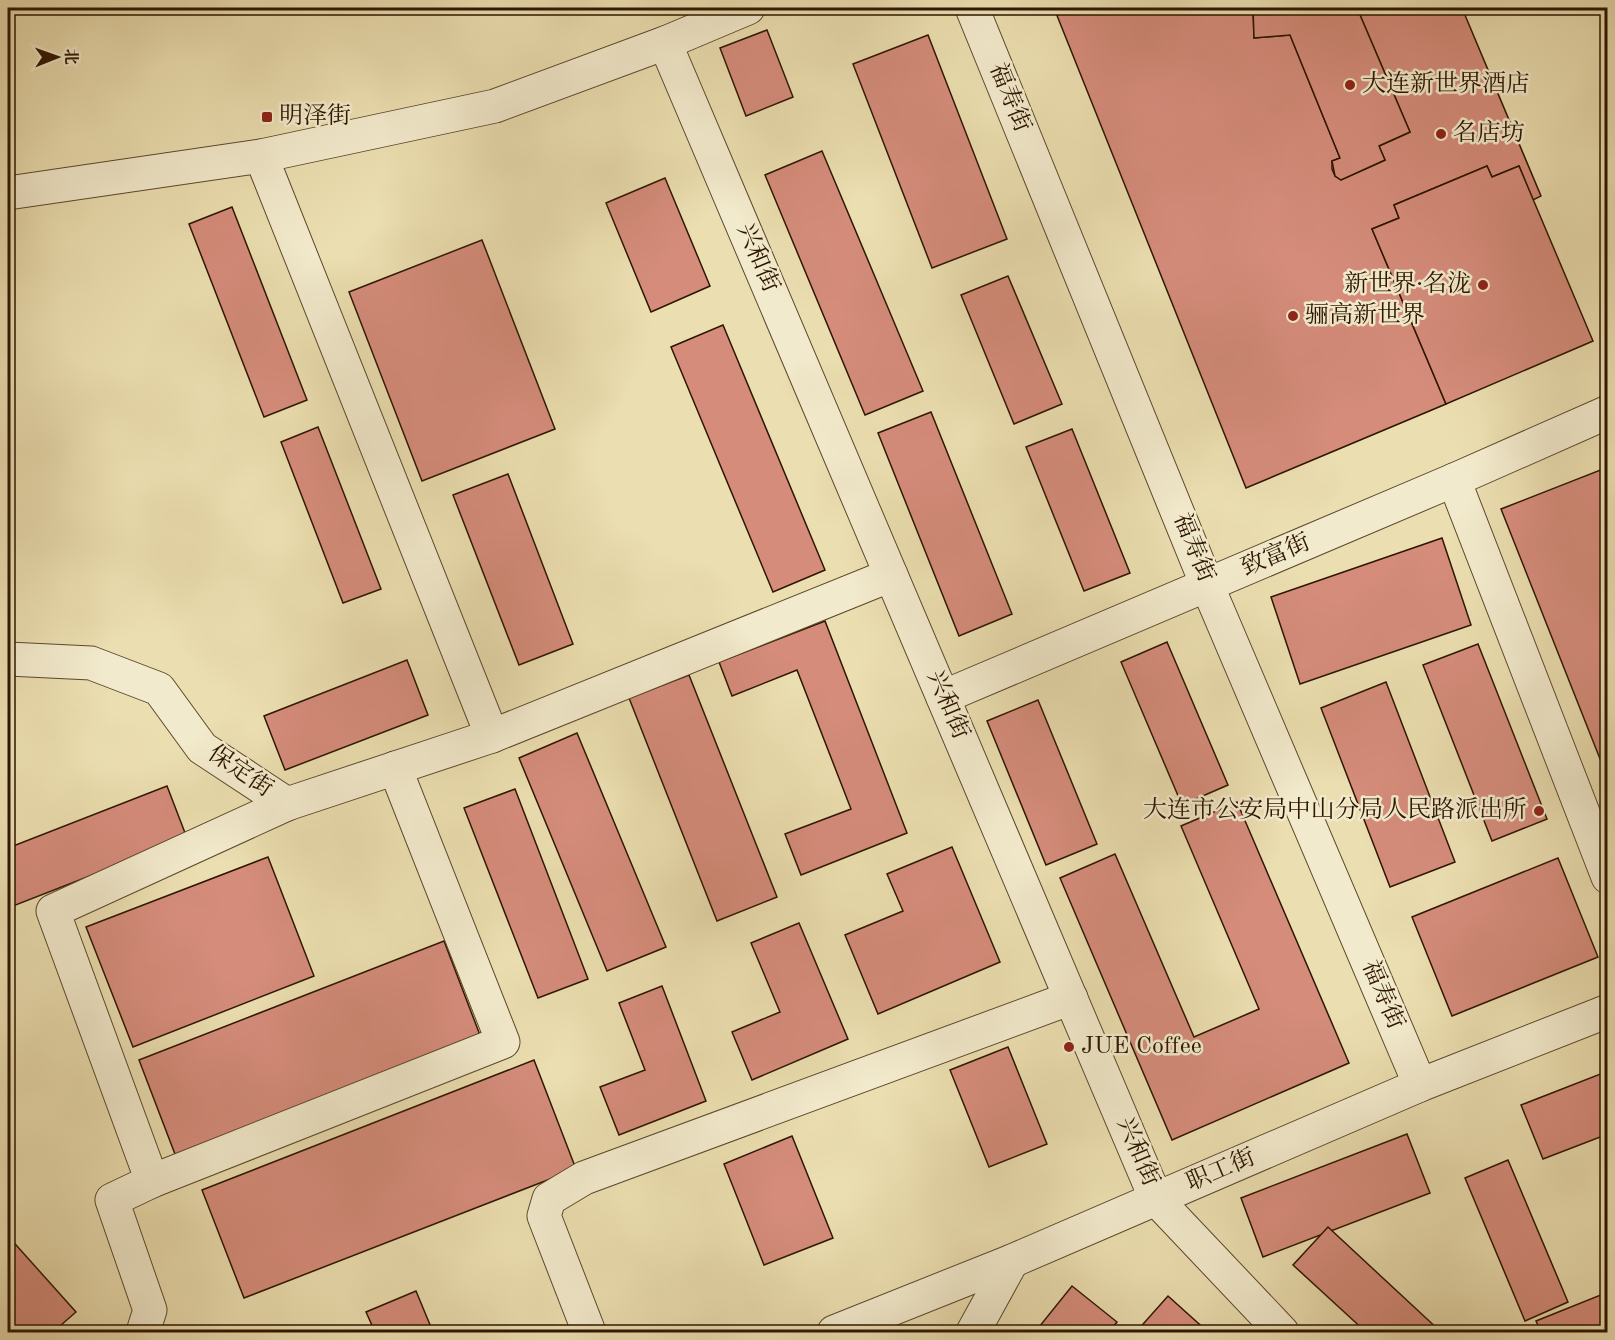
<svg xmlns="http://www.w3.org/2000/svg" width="1615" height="1340" font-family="'Old Standard TT','Noto Serif SC',serif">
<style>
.building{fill:#d58c7b;stroke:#2d1600;stroke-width:1.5}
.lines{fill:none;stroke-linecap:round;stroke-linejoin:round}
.minor-casing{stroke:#5c482c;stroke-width:35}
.minor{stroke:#f2eacc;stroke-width:33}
.poi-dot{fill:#8f2418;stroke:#f2eacc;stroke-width:2}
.labels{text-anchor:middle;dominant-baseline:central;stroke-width:5;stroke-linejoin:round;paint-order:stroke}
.poi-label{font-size:24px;fill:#2d1600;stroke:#f2eacc;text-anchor:start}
.street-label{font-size:24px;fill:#2d1600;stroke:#f2eacc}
</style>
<rect width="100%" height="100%" fill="#ebdeb0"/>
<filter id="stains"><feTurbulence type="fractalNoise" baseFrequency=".00333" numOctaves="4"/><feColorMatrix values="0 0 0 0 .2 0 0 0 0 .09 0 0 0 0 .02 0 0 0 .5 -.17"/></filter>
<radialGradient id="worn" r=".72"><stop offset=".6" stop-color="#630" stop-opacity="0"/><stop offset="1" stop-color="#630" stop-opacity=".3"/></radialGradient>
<g class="building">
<polygon points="1054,8 1253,8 1254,38 1290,35 1340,158 1332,161 1332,169 1335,176 1341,180 1385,160 1379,146 1410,132 1357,8 1462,8 1541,196 1533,200 1519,166 1492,177 1487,166 1394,205 1399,218 1372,229 1446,404 1246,488"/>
<polygon points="1253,8 1357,8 1410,132 1379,146 1385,160 1341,180 1335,176 1332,161 1340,158 1290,35 1254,38"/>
<polygon points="767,30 793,97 746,116 720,48"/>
<polygon points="928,35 1007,239 932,268 853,64"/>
<polygon points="822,151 923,391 865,415 765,175"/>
<polygon points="1487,166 1492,177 1519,166 1593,341 1446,404 1372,229 1399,218 1394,205"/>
<polygon points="665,178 710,286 651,312 606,203"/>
<polygon points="232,207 307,400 264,417 189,224"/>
<polygon points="482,240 555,429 422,481 349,292"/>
<polygon points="1008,276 1062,404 1014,424 961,295"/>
<polygon points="723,325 825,570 773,592 671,347"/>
<polygon points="931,412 1012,614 959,636 878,433"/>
<polygon points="318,427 381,589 343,603 281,442"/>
<polygon points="1072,429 1130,573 1084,591 1026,447"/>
<polygon points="1608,467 1608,583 1604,584 1608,594 1608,779 1501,509"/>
<polygon points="508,474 573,644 519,665 453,495"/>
<polygon points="1442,538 1471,625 1300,684 1271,597"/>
<polygon points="825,621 907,833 801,875 785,834 851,809 797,670 732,696 719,662"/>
<polygon points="1167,642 1228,785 1182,805 1121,662"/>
<polygon points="1478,644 1547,819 1492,841 1423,665"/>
<polygon points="407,660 428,715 285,770 264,716"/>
<polygon points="689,675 777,897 717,921 629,698"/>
<polygon points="1386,682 1455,862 1390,887 1321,708"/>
<polygon points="1038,700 1097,844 1046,865 987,721"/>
<polygon points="577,733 666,947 607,971 519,758"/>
<polygon points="167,786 187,838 8,908 8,848"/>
<polygon points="515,789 588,979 538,998 464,808"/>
<polygon points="1237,802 1349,1063 1172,1140 1060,878 1115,854 1194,1037 1259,1009 1181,826"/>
<polygon points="952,847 1000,962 878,1014 845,935 903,911 887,874"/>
<polygon points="268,857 314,976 133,1047 86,927"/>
<polygon points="1558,858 1598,957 1452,1016 1412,917"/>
<polygon points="799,923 848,1039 752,1080 732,1032 780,1012 751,943"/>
<polygon points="444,941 483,1043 178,1162 139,1060"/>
<polygon points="662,986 706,1101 619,1135 600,1087 645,1070 619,1003"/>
<polygon points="1008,1047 1047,1144 989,1167 950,1070"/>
<polygon points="534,1060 576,1169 244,1298 202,1190"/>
<polygon points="1608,1071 1608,1134 1543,1159 1521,1105"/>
<polygon points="1407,1134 1430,1193 1263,1257 1241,1198"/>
<polygon points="792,1136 833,1238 764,1265 724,1164"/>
<polygon points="1508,1160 1568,1302 1525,1321 1465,1178"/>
<polygon points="1328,1227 1441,1332 1366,1332 1293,1265"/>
<polygon points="8,1236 76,1312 53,1332 8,1332"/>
<polygon points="1072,1286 1117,1322 1109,1332 1035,1332"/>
<polygon points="416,1291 433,1332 375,1332 366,1312"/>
<polygon points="1608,1292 1608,1332 1541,1332 1536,1321"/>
<polygon points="1168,1296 1208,1332 1136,1332"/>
</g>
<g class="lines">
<defs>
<g id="minor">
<polyline points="972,8 1207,585 1420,1085"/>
<polyline points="665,43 1156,1199 1282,1332"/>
<polyline points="261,156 492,736"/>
<polyline points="8,193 261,156 495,106 665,43 748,8"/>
<polyline points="1454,480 1608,877"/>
<polyline points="8,659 91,663 159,689 202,748 287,804"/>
<polyline points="943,697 1454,480 1608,412"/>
<polyline points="152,1181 503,1042 395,768"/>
<polyline points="143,1332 150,1310 112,1200 152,1181 53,911 287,804 492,736 891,575"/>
<polyline points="589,1332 544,1216 549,1199 584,1178 1071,998"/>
<polyline points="834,1332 1012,1261 1420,1085 1608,1011"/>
<polyline points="973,1332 1012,1261"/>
</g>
</defs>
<use href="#minor" class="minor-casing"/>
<use href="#minor" class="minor"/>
</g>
<g class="poi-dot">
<circle cx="1350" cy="85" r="6"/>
<rect x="261" y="111" width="12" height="12" rx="3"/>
<circle cx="1441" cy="134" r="6"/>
<circle cx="1483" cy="285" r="6"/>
<circle cx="1293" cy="316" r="6"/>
<circle cx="1539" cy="811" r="6"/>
<circle cx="1069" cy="1047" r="6"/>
</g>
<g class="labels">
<g class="poi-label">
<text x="1362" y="85">大连新世界酒店</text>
<text x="279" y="117">明泽街</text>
<text x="1453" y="134">名店坊</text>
<text x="1471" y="285" text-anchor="end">新世界·名泷</text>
<text x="1305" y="316">骊高新世界</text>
<text x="1527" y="811" text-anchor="end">大连市公安局中山分局人民路派出所</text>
<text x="1081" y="1047">JUE Coffee</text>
</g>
<g class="street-label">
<text transform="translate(1009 98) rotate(68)">福寿街</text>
<text transform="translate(757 258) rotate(67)">兴和街</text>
<text transform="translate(1193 548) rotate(68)">福寿街</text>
<text transform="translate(1276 556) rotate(-23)">致富街</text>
<text transform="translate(947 705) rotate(67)">兴和街</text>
<text transform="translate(240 772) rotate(34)">保定街</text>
<text transform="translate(1382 995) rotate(67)">福寿街</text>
<text transform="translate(1137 1152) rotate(67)">兴和街</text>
<text transform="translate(1221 1171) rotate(-23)">职工街</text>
</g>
</g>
<rect width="1615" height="1340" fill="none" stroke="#ebdeb0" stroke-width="30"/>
<rect x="9" y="9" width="1597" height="1322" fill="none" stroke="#2d1600" stroke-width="3"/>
<rect x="15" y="15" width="1585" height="1310" fill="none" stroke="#2d1600" stroke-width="1.5"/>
<g transform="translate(57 57) rotate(89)" stroke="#f2eacc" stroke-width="4.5" paint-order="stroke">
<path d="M0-4.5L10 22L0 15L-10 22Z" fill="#2d1600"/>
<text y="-9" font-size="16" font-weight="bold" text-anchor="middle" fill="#2d1600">北</text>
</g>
<rect width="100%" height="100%" filter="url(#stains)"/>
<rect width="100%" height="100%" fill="url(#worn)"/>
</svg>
